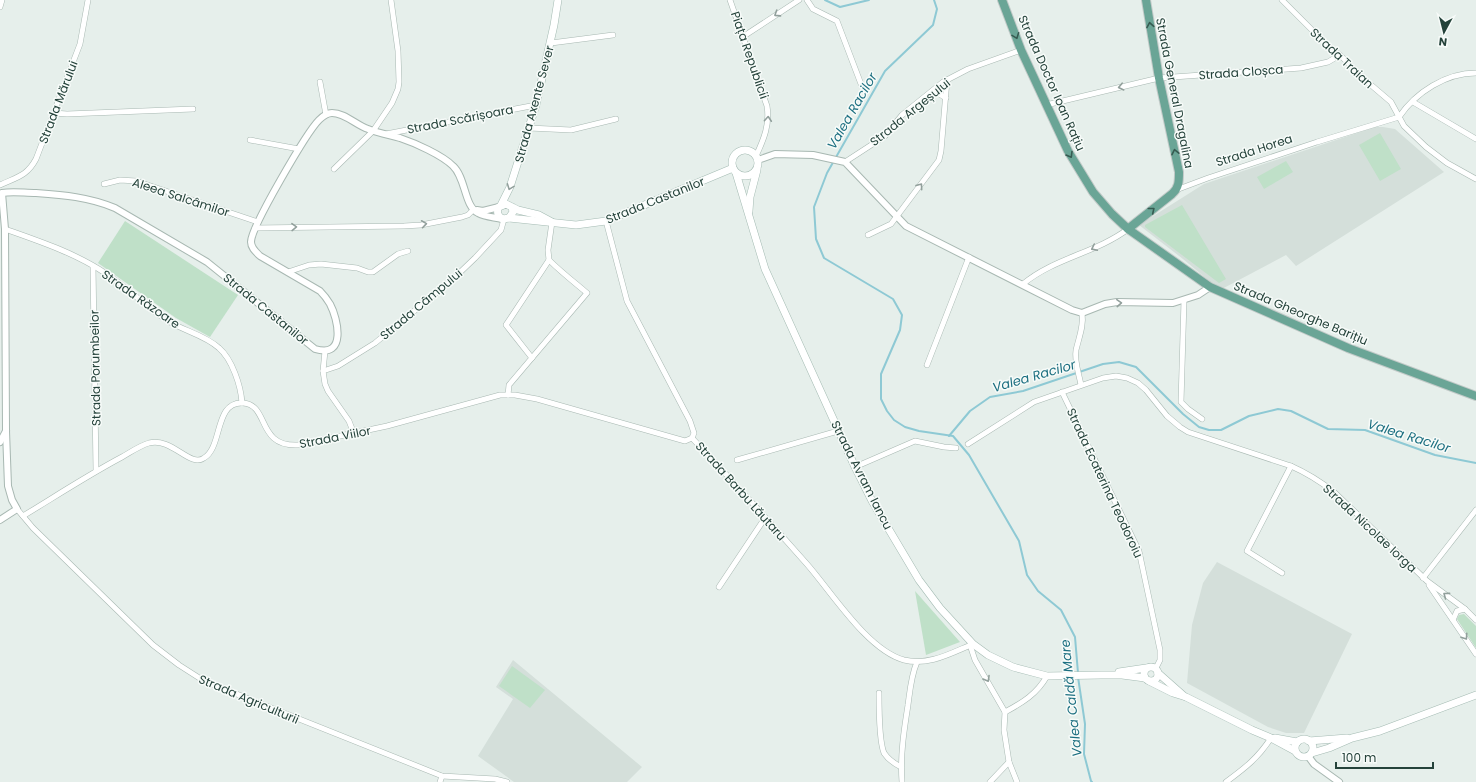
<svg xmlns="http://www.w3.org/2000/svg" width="1476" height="782" font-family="Poppins,sans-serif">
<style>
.built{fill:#d4dfda}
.green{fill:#bfe0c8}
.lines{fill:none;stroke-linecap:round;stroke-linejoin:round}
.stream{stroke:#8ec9d4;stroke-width:2}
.minor-casing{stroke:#a8b8b2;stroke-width:6}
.tertiary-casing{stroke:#a8b8b2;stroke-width:8}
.secondary-casing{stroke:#a4bbb3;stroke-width:8}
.primary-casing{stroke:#c2cac8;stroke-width:10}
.minor{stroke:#fff;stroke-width:5}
.tertiary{stroke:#fff;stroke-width:6}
.secondary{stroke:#fff;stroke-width:7}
.primary{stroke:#6aa596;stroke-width:8}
.oneway{stroke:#92a09c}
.oneway2{stroke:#365b51}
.labels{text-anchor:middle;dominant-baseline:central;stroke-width:3;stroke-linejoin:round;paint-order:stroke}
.street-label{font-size:12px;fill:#24423a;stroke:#f7fbf9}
.water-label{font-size:13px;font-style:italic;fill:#1c6f80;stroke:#f7fbf9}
</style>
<rect width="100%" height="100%" fill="#e6efeb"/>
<g class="built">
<polygon points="1375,127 1383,127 1395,129 1444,172 1296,266 1286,255 1220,290 1183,259 1139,225 1204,184"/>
<polygon points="1217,562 1352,634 1304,733 1286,733 1268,727 1187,683 1192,625 1203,583"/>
<polygon points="513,660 642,767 627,782 514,782 478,756 513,699 496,687"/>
</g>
<g class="green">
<polygon points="1380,133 1401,169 1380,181 1359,145"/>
<polygon points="1286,161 1293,172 1264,189 1257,177"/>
<polygon points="1182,205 1226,279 1219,283 1145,227 1145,225"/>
<polygon points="125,221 238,295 210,337 176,318 98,263"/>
<polygon points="915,591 960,642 926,655"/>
<polygon points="1464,614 1476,626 1476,648 1457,619 1459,615"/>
<polygon points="512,666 545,690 530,708 499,686"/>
</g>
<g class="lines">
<g class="stream">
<polyline points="825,0 840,7 869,0"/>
<polyline points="934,0 937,9 933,25 885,71 827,173 814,207 816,239 824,258 893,299 902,315 900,330 881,374 881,399 887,411 894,420 905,427 919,431 953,436 969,455 1019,541 1027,575 1038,591 1061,610 1075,637 1078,673"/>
<polyline points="949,436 970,411 990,397 1023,391 1103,364 1119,362 1136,367 1183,414 1199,427 1209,430 1221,430 1249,416 1278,409 1291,411 1328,429 1365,430 1435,455 1476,463"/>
<polyline points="1078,677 1085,724 1084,754 1091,781 1092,782"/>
</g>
<defs>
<g id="minor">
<path d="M730,0L767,106C770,124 764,139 756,156"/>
<polyline points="807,0 813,9 837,21 861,84"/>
<polyline points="1282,0 1331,49 1340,55 1364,79 1391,102 1404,126 1426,147 1447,163 1476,179"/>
<polyline points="0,7 2,0"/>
<polyline points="744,36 799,0"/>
<polyline points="551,43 613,35"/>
<polyline points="320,82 326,115"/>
<polyline points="932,92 936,92 946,98"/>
<polyline points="1413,102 1476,139"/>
<polyline points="1046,105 1159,78 1301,68 1328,62 1340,55"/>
<polyline points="54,113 67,114 193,109"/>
<path d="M1399,117C1416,92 1446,73 1476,73"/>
<polyline points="529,128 571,130 616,119"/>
<polyline points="386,134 536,105"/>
<polyline points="250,140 299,149"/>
<polyline points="845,162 885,136 902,115 943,82 968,69 1021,50"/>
<polyline points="334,169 373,131 392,103 398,89 399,82 398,51 391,0"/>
<polyline points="104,184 120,180 136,181 258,222"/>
<path d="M0,185C17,177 27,176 36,159L80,44L88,0"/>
<polyline points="1176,190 1208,178 1317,142 1399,117"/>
<polyline points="606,221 627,301 690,421 694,433 692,438"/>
<polyline points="255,228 404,226 421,225 462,217 468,215 473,210"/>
<path d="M5,229C39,241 75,253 105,273C127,287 146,307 168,321C184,331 205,335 219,348C232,359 241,386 242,403"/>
<polyline points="868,235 891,224 939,160 941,151 947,80"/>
<polyline points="93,266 96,470"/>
<polyline points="288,272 309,265 321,264 357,268 368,272 373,272 398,254 408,251"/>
<path d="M1023,284C1054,258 1096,253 1128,229"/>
<polyline points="1184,300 1181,402 1188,409 1202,419"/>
<polyline points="325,351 323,371 325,384 328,391 349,421 354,434"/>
<polyline points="532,358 506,325 549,260 548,250 552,222"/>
<polyline points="927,365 969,257"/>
<polyline points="323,371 338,366 375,343 452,280 475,258 501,230 504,219"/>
<path d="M1081,385C1079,374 1074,361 1076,350C1079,337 1084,326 1082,313"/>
<polyline points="1062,392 1139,551 1160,650 1160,660 1156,668"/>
<path d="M508,395L509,385L587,293C574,282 561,272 549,260"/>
<path d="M692,438C731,479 769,521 806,563C831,591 867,650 904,660C929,666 951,653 973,644"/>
<path d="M968,444L1034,402L1103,378L1116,376L1127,378L1138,383L1146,390L1167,416L1180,427L1188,432L1291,466C1307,473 1321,482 1334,492L1427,581L1465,609L1476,620"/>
<polyline points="737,460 838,431"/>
<polyline points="855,467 915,441 944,447 956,448"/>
<polyline points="17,509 33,528 153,645 179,665 204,681 442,776 495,779 507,782"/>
<path d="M23,516C56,496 88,475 122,457C131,452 139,446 149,443C172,437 190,468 204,458C223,447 214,401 243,403C270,405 256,447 298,445L387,426L500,395H515L537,399L685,441L692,438"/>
<polyline points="1282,573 1247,551 1291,466"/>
<polyline points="1423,578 1476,510"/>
<polyline points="1429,585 1476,654"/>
<polyline points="719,587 765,518"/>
<polyline points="1453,620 1457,611 1465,609"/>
<polyline points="970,645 975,660 1005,712 1004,730 1009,762 1017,782"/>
<path d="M879,693C879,707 879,741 884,753C888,759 895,764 901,767"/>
<path d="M1005,712C1022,703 1037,694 1047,676"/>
<polyline points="440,782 442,776"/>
<path d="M902,782C900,756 904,730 908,705C910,690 911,676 917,662"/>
<polyline points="990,782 1009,762"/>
<path d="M1226,782C1245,768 1258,758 1271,738"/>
</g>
<g id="tertiary">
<polyline points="758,160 775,154 813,155 845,162 906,226 1072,310 1082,313 1105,304 1117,302 1173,303 1198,295 1210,287"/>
<polyline points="477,210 483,211 499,207"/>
<polyline points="0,442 6,431"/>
<path d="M0,520L17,509L12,500L8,486L6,431L5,229L2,193C13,191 24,193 36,193C63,195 89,197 115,208L207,262L315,349C347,359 338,319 330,304C327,299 324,295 320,291L260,256C256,252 251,248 251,242C251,227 307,132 319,120C322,117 327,113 332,113C345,113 356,125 368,129C378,133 389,135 400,138C415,143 442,155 453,166C466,178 464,206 478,213C485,217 494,217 502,219"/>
<polyline points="1308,756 1314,764 1339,782"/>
</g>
<g id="secondary">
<circle cx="745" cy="163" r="13"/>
<polyline points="736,173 765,269 855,467 872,501 919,580 940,608 973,644 988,655 1013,667 1047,676 1101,675 1122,675 1145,678"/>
<polyline points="501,205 510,187 536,105 554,25 558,0"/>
<path d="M512,207L513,212L509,218L503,219C498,217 496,212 499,207L506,204L518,210L539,215L552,222"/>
<polyline points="749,211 750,197 757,170"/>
<polyline points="509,218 576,225 606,221 733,168"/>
<circle cx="1151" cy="674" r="7"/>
<polyline points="1119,672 1146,668"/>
<polyline points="1158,673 1184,696"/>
<polyline points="1149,681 1173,693 1186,697 1252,730 1271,738 1295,751"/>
<polyline points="1275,738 1297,742"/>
<circle cx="1304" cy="748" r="9"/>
<polyline points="1309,741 1347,738"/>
<polyline points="1312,753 1329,748 1352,738 1380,731 1476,695"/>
</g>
<g id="primary">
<polyline points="1002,0 1021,50 1068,151 1093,192 1112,214 1128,229 1210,287 1348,348 1476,396"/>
<path d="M1128,229L1172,194C1179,188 1179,181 1179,172L1159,78L1146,0"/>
</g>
</defs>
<use href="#minor" class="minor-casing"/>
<use href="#tertiary" class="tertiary-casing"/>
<use href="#secondary" class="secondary-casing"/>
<use href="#primary" class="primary-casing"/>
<use href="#minor" class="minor"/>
<use href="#tertiary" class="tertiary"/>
<use href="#secondary" class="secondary"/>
<use href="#primary" class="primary"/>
</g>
<defs><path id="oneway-chevron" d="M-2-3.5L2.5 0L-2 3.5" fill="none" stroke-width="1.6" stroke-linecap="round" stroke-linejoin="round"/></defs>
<g class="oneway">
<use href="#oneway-chevron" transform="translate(777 14) rotate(147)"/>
<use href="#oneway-chevron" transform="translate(1121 87) rotate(167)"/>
<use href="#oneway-chevron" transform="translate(768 119) rotate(-86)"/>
<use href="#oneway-chevron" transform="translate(920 186) rotate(-54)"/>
<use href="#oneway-chevron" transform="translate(510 187) rotate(111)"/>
<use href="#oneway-chevron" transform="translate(424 224) rotate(-8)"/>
<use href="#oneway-chevron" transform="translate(294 227) rotate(-1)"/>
<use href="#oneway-chevron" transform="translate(1094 248) rotate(154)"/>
<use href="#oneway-chevron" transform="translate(1119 303) rotate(-3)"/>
<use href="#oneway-chevron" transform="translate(1446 595) rotate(-144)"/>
<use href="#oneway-chevron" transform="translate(1465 637) rotate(56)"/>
<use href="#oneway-chevron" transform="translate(987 679) rotate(60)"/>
</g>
<g class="oneway2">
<use href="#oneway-chevron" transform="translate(1150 25) rotate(-100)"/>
<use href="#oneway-chevron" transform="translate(1016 36) rotate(69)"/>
<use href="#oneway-chevron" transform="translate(1175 152) rotate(-102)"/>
<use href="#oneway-chevron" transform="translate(1070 155) rotate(59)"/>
<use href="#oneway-chevron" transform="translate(1152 210) rotate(-39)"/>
</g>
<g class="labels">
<g class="street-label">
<text transform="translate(750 55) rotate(71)">Piața Republicii</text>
<text transform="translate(1342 58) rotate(43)">Strada Traian</text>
<text transform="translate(1241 72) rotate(-4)">Strada Cloșca</text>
<text transform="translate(1052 83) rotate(66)">Strada Doctor Ioan Rațiu</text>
<text transform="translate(1175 93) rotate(79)">Strada General Dragalina</text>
<text transform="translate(58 102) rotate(-69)">Strada Mărului</text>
<text transform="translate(534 104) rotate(-75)">Strada Axente Sever</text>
<text transform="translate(910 112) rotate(-39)">Strada Argeșului</text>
<text transform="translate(460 119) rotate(-11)">Strada Scărișoara</text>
<text transform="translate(1254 150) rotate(-18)">Strada Horea</text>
<text transform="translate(181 197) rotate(18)">Aleea Salcâmilor</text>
<text transform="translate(655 200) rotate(-22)">Strada Castanilor</text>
<text transform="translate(141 299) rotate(35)">Strada Răzoare</text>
<text transform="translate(421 304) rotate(-40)">Strada Câmpului</text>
<text transform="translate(266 309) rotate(39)">Strada Castanilor</text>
<text transform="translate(1301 313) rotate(23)">Strada Gheorghe Barițiu</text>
<text transform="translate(95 368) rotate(-91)">Strada Porumbeilor</text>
<text transform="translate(335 437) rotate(-11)">Strada Viilor</text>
<text transform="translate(862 475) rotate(63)">Strada Avram Iancu</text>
<text transform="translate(1105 483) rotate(65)">Strada Ecaterina Teodoroiu</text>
<text transform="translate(741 491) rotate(48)">Strada Barbu Lăutaru</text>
<text transform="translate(1370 528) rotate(43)">Strada Nicolae Iorga</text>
<text transform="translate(249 699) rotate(23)">Strada Agriculturii</text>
</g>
<g class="water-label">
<text transform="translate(852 111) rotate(-60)">Valea Racilor</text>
<text transform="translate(1034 376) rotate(-16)">Valea Racilor</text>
<text transform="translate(1409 436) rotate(17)">Valea Racilor</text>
<text transform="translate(1071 698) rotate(-96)">Valea Caldă Mare</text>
</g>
</g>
<g transform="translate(1444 32) rotate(187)" stroke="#f7fbf9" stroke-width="3" paint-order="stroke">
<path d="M0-3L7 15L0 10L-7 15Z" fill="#24423a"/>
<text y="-6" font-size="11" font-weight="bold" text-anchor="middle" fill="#24423a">N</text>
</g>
<path d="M1336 762v6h97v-6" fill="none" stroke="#24423a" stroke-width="2"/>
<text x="1342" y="762" font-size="12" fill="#24423a" stroke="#f7fbf9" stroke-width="3" paint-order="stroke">100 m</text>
</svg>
